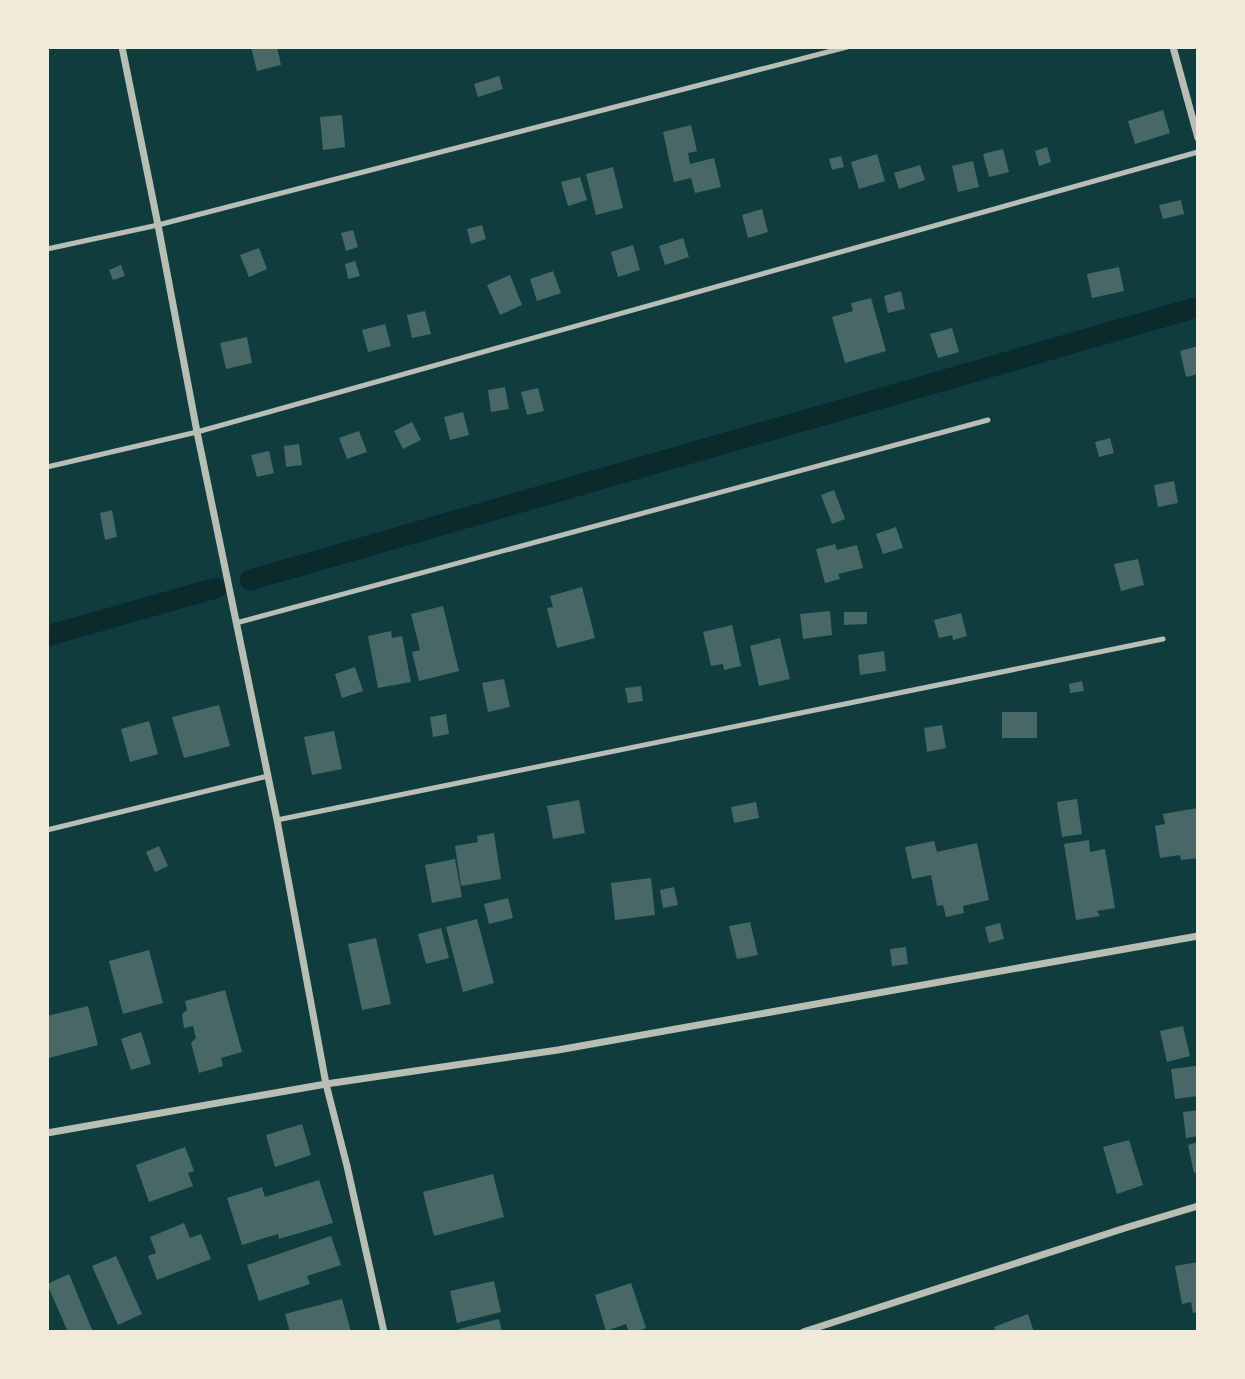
<svg xmlns="http://www.w3.org/2000/svg" width="1245" height="1379" font-family="'Playfair Display',serif">
<style>
.lines{fill:none;stroke-linecap:round;stroke-linejoin:round}
.canal{stroke:#0a2a2b;stroke-width:21}
.building{fill:#486865}
.service{stroke:#b8beb3;stroke-width:5}
.minor{stroke:#b8beb3;stroke-width:7}
</style>
<rect width="100%" height="100%" fill="#0f3d3e"/>
<g class="lines">
<g class="canal">
<polyline points="250,580 1198,307"/>
<polyline points="47,636 216,588"/>
</g>
</g>
<g class="building">
<polygon points="251,47 277,47 281,65 257,71"/>
<polygon points="499,76 503,89 478,97 474,84"/>
<polygon points="1163,110 1170,133 1135,144 1128,121"/>
<polygon points="342,115 345,147 323,150 320,117"/>
<polygon points="691,125 697,151 688,153 690,164 714,158 721,187 695,193 691,178 674,182 663,132"/>
<polygon points="1047,147 1051,162 1039,166 1035,151"/>
<polygon points="1003,149 1009,172 989,177 983,154"/>
<polygon points="877,154 885,181 859,189 851,162"/>
<polygon points="841,156 844,167 832,170 829,159"/>
<polygon points="973,161 979,187 958,192 952,166"/>
<polygon points="920,165 925,180 899,189 894,173"/>
<polygon points="613,167 623,208 596,215 586,174"/>
<polygon points="580,177 587,200 568,206 561,182"/>
<polygon points="1181,200 1184,214 1163,219 1159,205"/>
<polygon points="762,209 768,232 748,238 742,215"/>
<polygon points="482,225 486,239 471,244 467,229"/>
<polygon points="353,230 358,247 346,251 341,233"/>
<polygon points="683,238 689,257 665,265 659,246"/>
<polygon points="633,245 640,270 618,277 611,252"/>
<polygon points="259,248 267,269 249,277 240,255"/>
<polygon points="355,261 360,276 348,279 345,264"/>
<polygon points="121,265 125,276 113,280 109,270"/>
<polygon points="1119,267 1124,291 1092,298 1087,274"/>
<polygon points="553,271 561,293 537,301 530,279"/>
<polygon points="510,275 522,305 500,315 487,285"/>
<polygon points="901,291 905,309 888,313 884,296"/>
<polygon points="871,298 886,351 845,363 832,317 853,311 851,303"/>
<polygon points="425,311 431,334 412,338 407,315"/>
<polygon points="385,324 391,346 368,352 362,330"/>
<polygon points="952,328 959,352 938,358 930,334"/>
<polygon points="247,337 252,363 226,369 220,343"/>
<polygon points="1198,346 1198,374 1186,377 1180,351"/>
<polygon points="505,387 509,409 491,412 488,390"/>
<polygon points="538,388 544,411 527,415 521,392"/>
<polygon points="463,412 469,435 450,440 444,417"/>
<polygon points="412,422 421,440 403,449 394,431"/>
<polygon points="359,431 367,452 347,459 339,438"/>
<polygon points="1110,438 1114,453 1099,457 1095,442"/>
<polygon points="299,444 302,465 286,467 284,446"/>
<polygon points="269,451 274,473 257,477 251,455"/>
<polygon points="1174,481 1178,503 1158,507 1154,485"/>
<polygon points="834,490 845,519 832,524 821,495"/>
<polygon points="112,510 117,537 105,540 100,513"/>
<polygon points="896,527 903,548 883,554 876,534"/>
<polygon points="835,544 837,550 857,545 863,568 838,574 840,579 825,583 816,549"/>
<polygon points="1138,559 1144,585 1121,591 1114,564"/>
<polygon points="582,587 595,638 557,648 547,608 553,607 550,596"/>
<polygon points="443,606 459,671 419,681 412,652 420,650 411,614"/>
<polygon points="830,611 832,635 803,639 800,614"/>
<polygon points="844,612 867,612 867,624 844,625"/>
<polygon points="961,613 967,636 953,640 952,635 939,638 934,620"/>
<polygon points="732,625 741,666 724,670 723,664 711,666 703,632"/>
<polygon points="391,631 392,638 402,636 411,682 378,688 368,636"/>
<polygon points="780,638 790,679 759,686 750,646"/>
<polygon points="884,651 886,671 860,675 858,655"/>
<polygon points="355,667 363,691 342,698 335,674"/>
<polygon points="504,679 510,707 488,712 482,683"/>
<polygon points="1082,681 1084,691 1070,693 1069,684"/>
<polygon points="641,686 643,701 628,703 625,688"/>
<polygon points="219,705 230,746 184,758 172,717"/>
<rect x="1002" y="712" width="35" height="26"/>
<polygon points="446,714 449,734 433,737 430,717"/>
<polygon points="149,721 158,754 130,762 121,729"/>
<polygon points="942,725 946,748 927,752 924,728"/>
<polygon points="334,731 342,769 312,775 304,737"/>
<polygon points="1077,799 1082,834 1062,837 1057,802"/>
<polygon points="579,800 585,833 553,839 547,806"/>
<polygon points="756,802 759,818 734,823 731,807"/>
<polygon points="1198,808 1198,858 1181,860 1180,855 1160,858 1155,826 1165,824 1163,814"/>
<polygon points="494,833 501,879 461,886 455,846 478,842 477,836"/>
<polygon points="1089,840 1090,852 1105,849 1115,908 1097,911 1100,916 1076,920 1064,844"/>
<polygon points="934,841 937,852 977,843 989,900 963,906 964,913 946,917 943,905 937,906 931,875 912,879 905,847"/>
<polygon points="159,846 168,866 155,872 146,852"/>
<polygon points="455,859 462,897 432,903 425,865"/>
<polygon points="651,878 655,915 615,920 611,883"/>
<polygon points="674,887 678,905 663,908 660,890"/>
<polygon points="508,898 513,918 489,924 484,904"/>
<polygon points="477,919 494,983 463,992 446,927"/>
<polygon points="750,922 758,955 737,959 729,926"/>
<polygon points="1000,923 1004,939 989,943 985,927"/>
<polygon points="441,928 449,958 426,964 418,934"/>
<polygon points="376,938 391,1004 362,1010 348,944"/>
<polygon points="906,947 908,964 892,966 890,949"/>
<polygon points="149,950 163,1003 123,1014 109,961"/>
<polygon points="225,990 242,1052 221,1058 223,1066 199,1073 191,1043 196,1038 193,1026 184,1028 182,1014 187,1010 185,1001"/>
<polygon points="88,1006 98,1045 49,1058 47,1050 47,1016"/>
<polygon points="1183,1026 1190,1056 1167,1062 1160,1031"/>
<polygon points="141,1032 151,1064 131,1070 121,1039"/>
<polygon points="1196,1066 1198,1096 1175,1099 1171,1069"/>
<polygon points="1198,1110 1198,1136 1186,1138 1183,1112"/>
<polygon points="302,1124 311,1155 275,1167 266,1135"/>
<polygon points="1129,1140 1143,1185 1117,1194 1103,1147"/>
<polygon points="1198,1142 1198,1172 1194,1173 1188,1145"/>
<polygon points="185,1147 194,1171 188,1173 193,1186 149,1202 136,1165"/>
<polygon points="493,1174 504,1217 434,1236 423,1192"/>
<polygon points="319,1180 333,1223 279,1239 278,1234 242,1245 227,1198 262,1187 265,1197"/>
<polygon points="184,1223 190,1238 201,1234 211,1259 157,1280 148,1256 156,1253 150,1237"/>
<polygon points="331,1236 341,1265 307,1276 310,1284 259,1301 247,1265"/>
<polygon points="116,1256 142,1314 118,1325 92,1266"/>
<polygon points="1198,1262 1198,1312 1193,1313 1191,1302 1182,1304 1175,1266"/>
<polygon points="69,1274 93,1332 68,1332 47,1284"/>
<polygon points="494,1281 501,1312 457,1323 450,1291"/>
<polygon points="631,1283 646,1328 635,1332 629,1332 626,1324 606,1331 595,1295"/>
<polygon points="342,1299 351,1332 290,1332 285,1314"/>
<polygon points="1028,1314 1034,1332 996,1332 994,1327"/>
<polygon points="499,1319 502,1332 460,1332 459,1329"/>
</g>
<g class="lines">
<g class="service">
<polyline points="47,249 158,225 847,47"/>
<polyline points="47,467 197,432 1198,152"/>
<polyline points="236,623 988,420"/>
<polyline points="277,820 1163,639"/>
<polyline points="47,830 268,776"/>
</g>
<g class="minor">
<polyline points="122,47 158,225 197,432 277,820 326,1084 347,1166 384,1332"/>
<polyline points="1173,47 1198,138"/>
<polyline points="47,1133 326,1084 558,1050 1198,936"/>
<polyline points="803,1332 1125,1228 1198,1206"/>
</g>
</g>
<rect width="1245" height="1379" fill="none" stroke="#f1e9da" stroke-width="98"/>
</svg>
